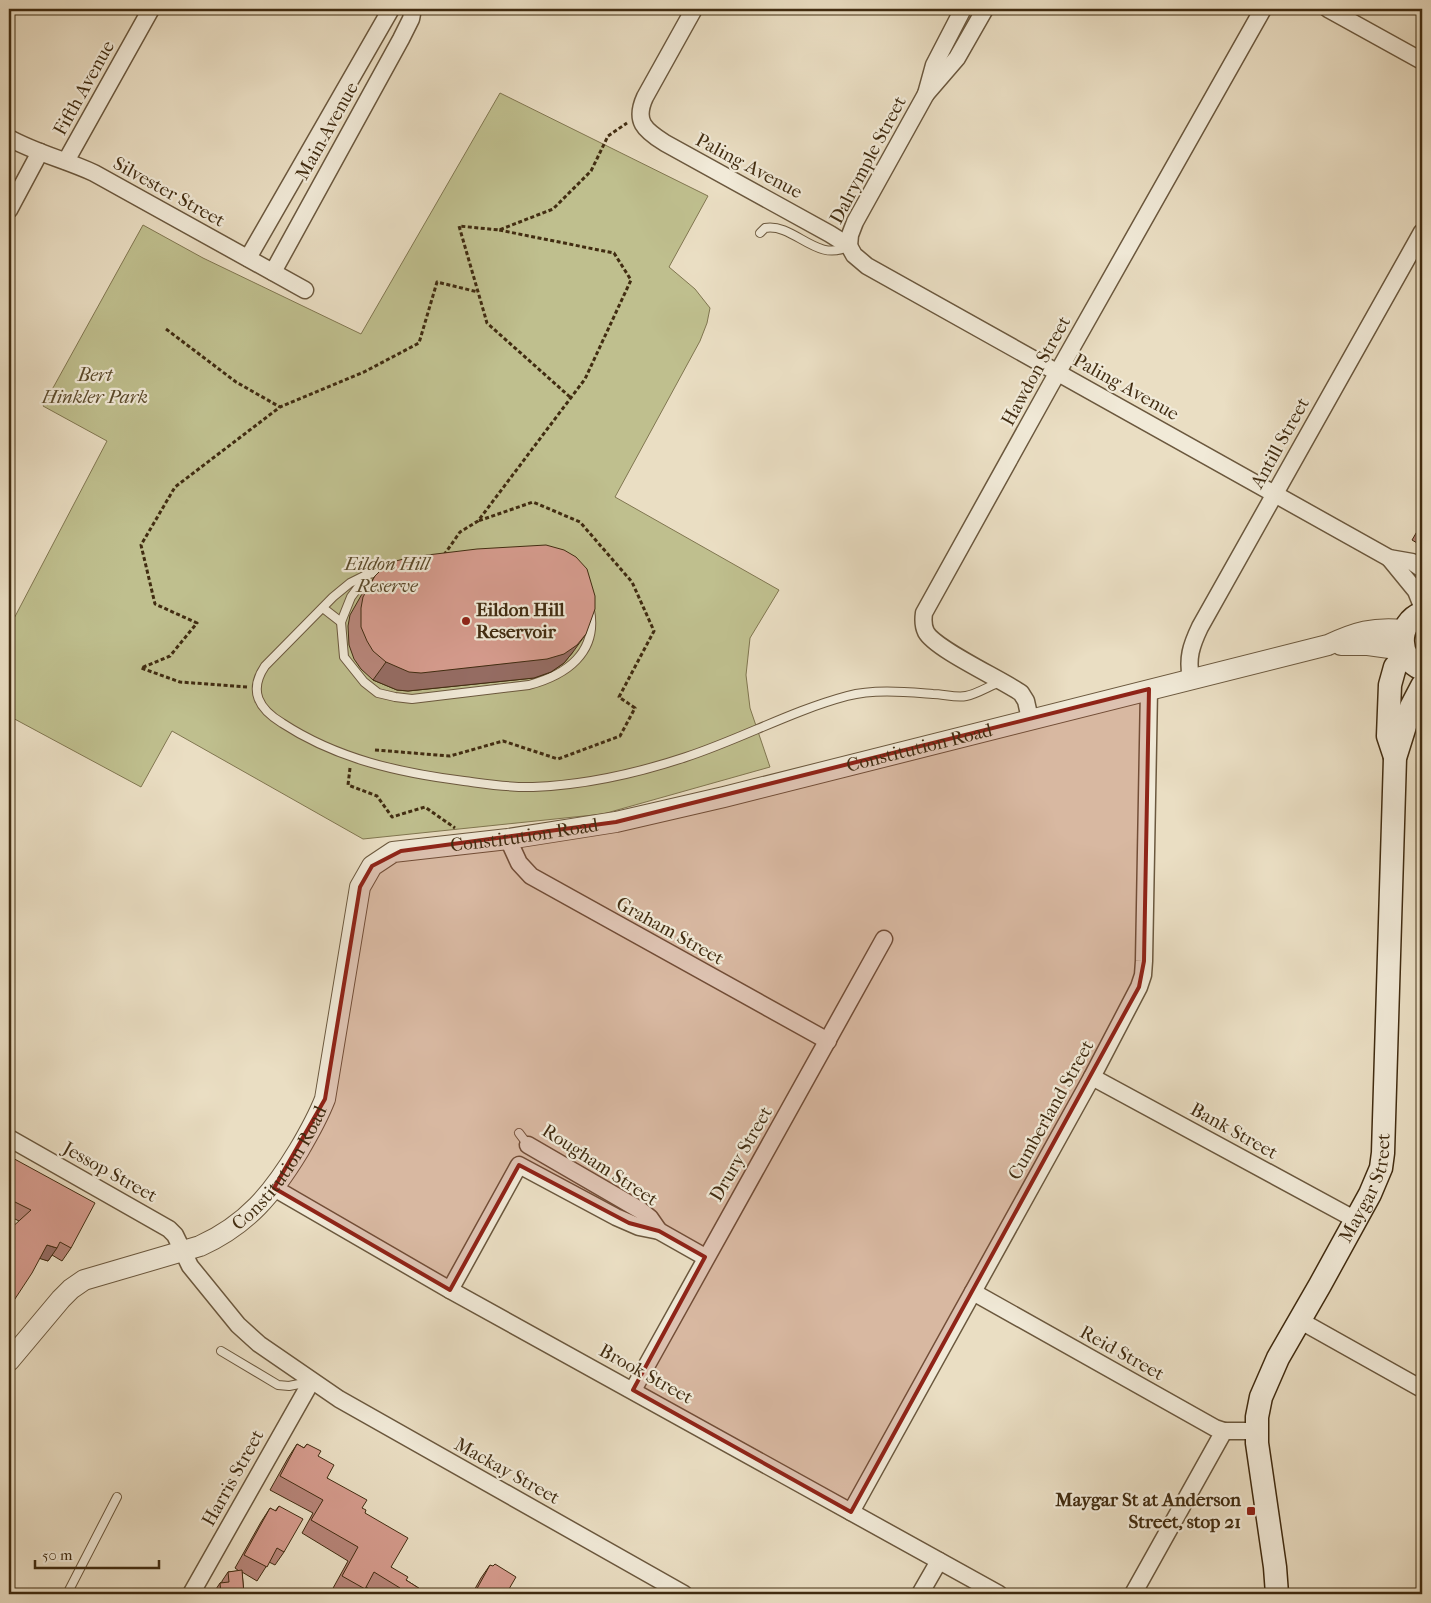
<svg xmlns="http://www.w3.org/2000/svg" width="1431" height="1603" font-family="'IM FELL French Canon',serif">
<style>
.green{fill:#bfbf8e;stroke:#807650}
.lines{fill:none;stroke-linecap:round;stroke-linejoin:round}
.service-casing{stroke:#6b583e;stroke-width:10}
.minor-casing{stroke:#6b583e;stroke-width:19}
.tertiary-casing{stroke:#6b583e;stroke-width:22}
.secondary-casing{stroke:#412c11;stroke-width:25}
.path{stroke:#412c11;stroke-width:3;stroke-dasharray:4 2.5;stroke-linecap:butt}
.service{stroke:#f1ead8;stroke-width:8}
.minor{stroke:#f1ead8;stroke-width:16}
.tertiary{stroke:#f1ead8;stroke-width:20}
.secondary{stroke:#f1ead8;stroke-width:22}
.wall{fill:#b78579;stroke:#412c11}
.shaded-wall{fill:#956c63;stroke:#412c11}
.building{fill:#d59b8d;stroke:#412c11}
.marked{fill:#8f2418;fill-opacity:0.2;stroke:#8f2418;stroke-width:4;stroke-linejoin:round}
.poi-dot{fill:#8f2418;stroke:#f1ead8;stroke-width:2}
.labels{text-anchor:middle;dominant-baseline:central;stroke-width:4.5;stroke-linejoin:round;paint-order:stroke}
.street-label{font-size:19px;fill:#412c11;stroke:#f1ead8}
.park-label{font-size:19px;font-style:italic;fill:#5a492a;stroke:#f1ead8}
.poi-label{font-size:19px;font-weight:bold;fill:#412c11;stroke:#f1ead8;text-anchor:start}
</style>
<rect width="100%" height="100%" fill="#eadec3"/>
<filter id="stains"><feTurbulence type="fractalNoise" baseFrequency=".004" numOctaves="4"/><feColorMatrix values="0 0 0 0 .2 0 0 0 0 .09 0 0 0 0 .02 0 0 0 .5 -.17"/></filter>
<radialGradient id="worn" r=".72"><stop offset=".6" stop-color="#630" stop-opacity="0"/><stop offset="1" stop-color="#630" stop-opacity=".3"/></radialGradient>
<polygon class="green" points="500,93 708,196 669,267 695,289 710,308 707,323 700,341 615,497 779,590 750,638 746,675 750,708 770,767 603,814 363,839 172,731 141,787 9,716 9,628 107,441 43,406 143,225 203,258 361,334"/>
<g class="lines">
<defs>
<g id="service">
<path d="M760,233L765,228C795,223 816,264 849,246"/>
<path d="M388,571L368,574L350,583L333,597L265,666C248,691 259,709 282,723C337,759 400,773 464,781C487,784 511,788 533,787C585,785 638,773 686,757C741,739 791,711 847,696C875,689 905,692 933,694C943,694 956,698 966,696C977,694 989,686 1000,682"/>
<path d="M368,574L351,597L341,622L344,657L364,682L378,693L395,697L412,699L529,685C566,675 598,653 590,610"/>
<polyline points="323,608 341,622"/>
<polyline points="519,1133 528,1145"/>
<polyline points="221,1351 278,1385 289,1386 309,1382"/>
<polyline points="67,1594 117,1497"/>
</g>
<g id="minor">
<path d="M694,9L645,97C634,121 644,130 665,143L830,234L849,246L854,255L867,266L1389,558L1412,562L1422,569"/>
<polyline points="1328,9 1422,61"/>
<polyline points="926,94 934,65 963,9"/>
<path d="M9,138C36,153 66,160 94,173L305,290"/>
<polyline points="66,161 151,9"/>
<polyline points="9,210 40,152"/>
<polyline points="849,246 850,235 855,222 926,94 957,58 985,9"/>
<polyline points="248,258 391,9"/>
<polyline points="273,272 401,39 411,19 413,9"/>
<polyline points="1389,558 1416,591 1422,606"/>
<path d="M1191,679C1187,658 1191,646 1200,627L1422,232"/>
<path d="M1030,719L1026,701L1021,693C1001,679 935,649 926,632C923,626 923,620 924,613L1050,386L1263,9"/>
<polyline points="508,839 519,863 531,876 828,1041"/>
<polyline points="1092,1077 1356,1220"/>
<polyline points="9,1138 169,1229 175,1235 190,1266 238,1325 259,1344 339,1399 684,1594"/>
<polyline points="528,1145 640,1210 650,1218 659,1231"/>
<polyline points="274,1188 450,1290 999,1594"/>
<polyline points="450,1290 519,1165 616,1217 639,1227 659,1231 705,1257"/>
<polyline points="973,1292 1215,1428 1224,1431 1256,1431"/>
<polyline points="1299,1320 1422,1389"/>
<polyline points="633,1390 884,939"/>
<polyline points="851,1512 1092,1077 1139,987 1143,975 1144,961 1149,689"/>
<polyline points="191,1594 311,1382"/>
<polyline points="920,1594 939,1561"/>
<polyline points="1133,1594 1224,1431"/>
</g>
<g id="tertiary">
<polyline points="1341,645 1368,645 1404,650"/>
<path id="s1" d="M9,1361L61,1299L71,1289L84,1280L200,1246C247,1225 273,1193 299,1150C309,1133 318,1117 325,1099L360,887L372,866L393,852L508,839L616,822L724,797L1328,645C1356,632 1373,627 1404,630"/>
</g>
<g id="secondary">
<path d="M1422,613C1396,623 1397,659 1422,669"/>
<polyline points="1395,757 1388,736 1390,685 1395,667 1405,655"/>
<path id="s2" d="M1277,1594L1275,1567L1257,1443V1417L1261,1397L1278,1358L1320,1285L1370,1194L1381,1168L1383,1153L1395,758L1411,707L1422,686"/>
</g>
</defs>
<use href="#service" class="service-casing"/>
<use href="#minor" class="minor-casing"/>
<use href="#tertiary" class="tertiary-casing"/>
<use href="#secondary" class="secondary-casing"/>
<g class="path">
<polyline points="166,329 236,382 280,407"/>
<polyline points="570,397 487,323 459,226 499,230 553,209 591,171 608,136 627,123"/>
<polyline points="444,555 460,532 478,521 585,379 631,280 614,253 499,230"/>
<polyline points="247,687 180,682 141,668 170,656 197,623 155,604 141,545 175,487 280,407 364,372 419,343 437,282 478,292"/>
<polyline points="375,750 450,756 503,741 558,759 620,736 635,708 619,697 654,631 632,582 580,522 533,502 478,521"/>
<polyline points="350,768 348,785 377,796 392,817 425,807 455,828"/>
</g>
<use href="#service" class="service"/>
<use href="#minor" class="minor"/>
<use href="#tertiary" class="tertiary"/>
<use href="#secondary" class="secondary"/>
</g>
<g class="wall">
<polygon points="1422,523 1422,546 1412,540"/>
<polygon points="375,576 573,652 564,663 551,672 534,678 408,691 397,690 373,680 361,669 354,659 349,645 348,626 350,615 362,594"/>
<polygon points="9,1156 71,1248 62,1261 52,1255 48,1261 40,1258 19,1221 9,1216"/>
<polygon points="297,1444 304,1448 307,1444 318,1456 327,1478 362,1508 391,1567 406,1580 428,1594 438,1594 378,1594 366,1587 361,1594 340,1594 332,1590 348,1561 302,1533 313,1513 270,1490 288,1458"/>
<polygon points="279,1506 284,1552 275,1565 269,1562 257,1581 242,1572 244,1594 214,1594 214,1592 220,1583 222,1582 222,1581 228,1572 239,1571 235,1568 261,1522 270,1508 275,1511"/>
<polygon points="490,1565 509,1589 512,1594 472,1594 481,1578"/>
</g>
<g class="shaded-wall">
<polygon points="586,634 573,652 564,663 551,672 534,678 408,691 397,690 373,680 386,662"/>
<polygon points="47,1245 57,1248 48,1261 38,1258"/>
</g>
<g class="building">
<polygon points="546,545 564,550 576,557 587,569 595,596 595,609 586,634 577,645 564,654 547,659 421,673 409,672 386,662 373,651 367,641 361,627 361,608 363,597 375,576 385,566 396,561 411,557 477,549"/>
<polygon points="9,1156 95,1203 71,1248 60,1242 57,1248 47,1245 32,1273 9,1308 9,1230 31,1210 9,1199"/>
<polygon points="297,1444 304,1448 307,1444 321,1451 318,1456 334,1465 327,1478 367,1500 362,1508 366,1510 365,1513 408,1538 391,1567 408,1577 406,1580 428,1594 431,1590 438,1594 396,1594 400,1588 374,1572 365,1589 342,1576 358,1547 311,1520 323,1500 280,1476"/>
<polygon points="279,1506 303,1519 284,1552 277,1548 267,1567 244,1555 270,1508 276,1511"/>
<polygon points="495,1564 516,1577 509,1589 514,1592 512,1594 474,1594 490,1565 493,1566"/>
<polygon points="242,1570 244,1594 218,1594 221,1594 220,1583 229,1582 228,1572"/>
</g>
<path class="marked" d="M1149,689L1144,961L1139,987L851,1512L633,1390L705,1257L659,1231L629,1223L519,1165L450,1290L274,1188L325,1099L360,887L372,866L401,851L616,822Z"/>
<g class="poi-dot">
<circle cx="466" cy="621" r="5"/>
<rect x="1246" y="1506" width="10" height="10" rx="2.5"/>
</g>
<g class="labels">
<g class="street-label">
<text transform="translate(84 88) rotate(-61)">Fifth Avenue</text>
<text transform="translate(327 131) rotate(-61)">Main Avenue</text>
<text transform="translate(868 160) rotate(-62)">Dalrymple Street</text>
<text transform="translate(749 166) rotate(28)">Paling Avenue</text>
<text transform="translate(169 192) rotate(29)">Silvester Street</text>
<text transform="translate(1036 371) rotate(-61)">Hawdon Street</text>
<text transform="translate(1126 387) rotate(29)">Paling Avenue</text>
<text transform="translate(1280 443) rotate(-61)">Antill Street</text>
<text stroke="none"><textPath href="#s1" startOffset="1231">Constitution Road</textPath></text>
<text stroke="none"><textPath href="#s1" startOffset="826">Constitution Road</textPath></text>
<text transform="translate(670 931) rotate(29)">Graham Street</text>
<text transform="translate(1051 1110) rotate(-61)">Cumberland Street</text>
<text transform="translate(1234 1131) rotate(29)">Bank Street</text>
<text transform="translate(741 1154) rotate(-60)">Drury Street</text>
<text stroke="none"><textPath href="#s1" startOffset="346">Constitution Road</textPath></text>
<text transform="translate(600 1165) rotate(33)">Rougham Street</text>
<text transform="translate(110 1172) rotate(29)">Jessop Street</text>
<text stroke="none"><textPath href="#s2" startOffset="434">Maygar Street</textPath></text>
<text transform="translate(1122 1353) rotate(29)">Reid Street</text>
<text transform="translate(646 1374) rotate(29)">Brook Street</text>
<text transform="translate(507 1471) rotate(29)">Mackay Street</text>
<text transform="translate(233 1478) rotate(-61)">Harris Street</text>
</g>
<g class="park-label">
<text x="95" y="375">Bert<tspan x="95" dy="22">Hinkler Park</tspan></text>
<text x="387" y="564">Eildon Hill<tspan x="387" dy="22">Reserve</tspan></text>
</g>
<g class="poi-label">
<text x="476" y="610">Eildon Hill<tspan x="476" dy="22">Reservoir</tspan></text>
<text x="1241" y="1500" text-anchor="end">Maygar St at Anderson<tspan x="1241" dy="22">Street, stop 21</tspan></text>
</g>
</g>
<rect width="1431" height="1603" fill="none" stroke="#eadec3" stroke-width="30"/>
<rect x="10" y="10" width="1411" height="1583" fill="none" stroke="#412c11" stroke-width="2.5"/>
<rect x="15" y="15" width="1401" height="1573" fill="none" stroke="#412c11"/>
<path d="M35 1560v8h124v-8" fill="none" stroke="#412c11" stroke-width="2.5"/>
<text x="42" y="1560" font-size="15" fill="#412c11" stroke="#f1ead8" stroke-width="4" paint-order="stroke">50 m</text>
<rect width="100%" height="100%" filter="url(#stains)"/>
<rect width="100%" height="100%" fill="url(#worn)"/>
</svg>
